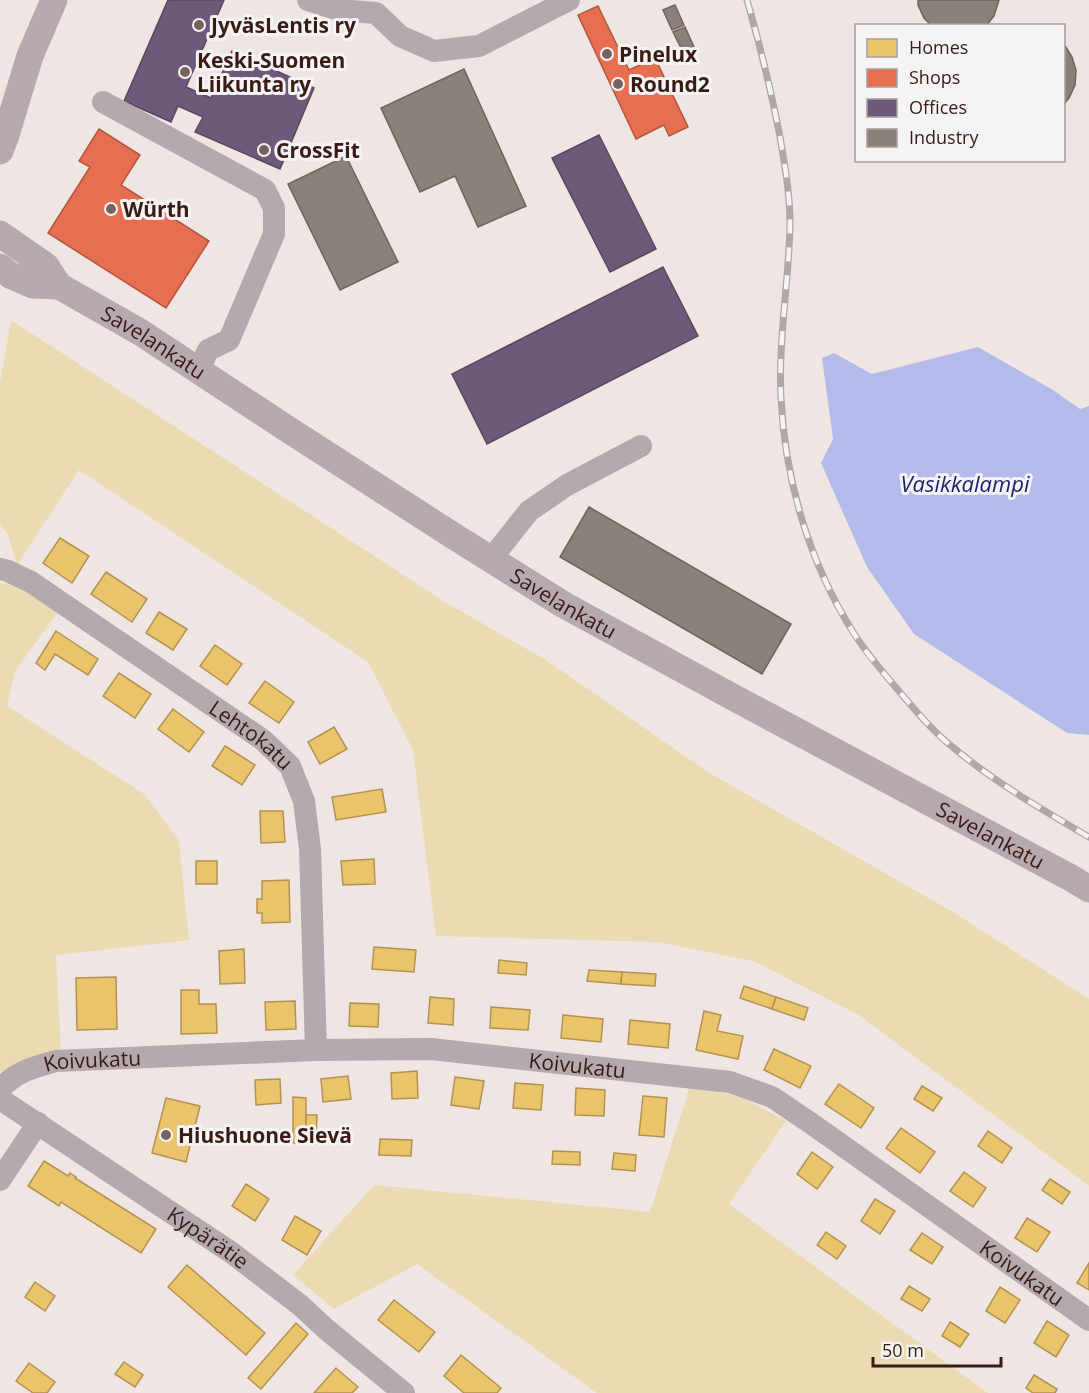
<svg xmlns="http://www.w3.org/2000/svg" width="1089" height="1393" font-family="'Open Sans',sans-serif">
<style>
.green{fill:#eadbb3}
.water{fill:#b4bbea}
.homes{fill:#e9c46a;stroke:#b49150;stroke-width:1.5}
.shops{fill:#e76f51;stroke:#b3563e;stroke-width:1.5}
.offices{fill:#6d597a;stroke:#5d465b;stroke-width:1.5}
.industry{fill:#8a817c;stroke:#72625c;stroke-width:1.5}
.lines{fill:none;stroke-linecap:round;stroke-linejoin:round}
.minor{stroke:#b3a9ae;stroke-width:22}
.major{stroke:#b6aab0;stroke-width:27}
.rail-casing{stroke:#b1a7a8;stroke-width:7}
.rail{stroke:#f4f4f4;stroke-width:4.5;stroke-dasharray:14;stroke-linecap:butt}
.poi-dot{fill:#79625c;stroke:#f4f4f4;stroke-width:2}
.labels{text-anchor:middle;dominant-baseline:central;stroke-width:6;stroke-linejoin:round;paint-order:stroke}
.poi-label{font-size:21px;font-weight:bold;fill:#391b13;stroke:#f4f4f4;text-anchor:start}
.street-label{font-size:21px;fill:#391b13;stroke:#f4f4f4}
.water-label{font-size:22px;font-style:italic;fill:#1e1e6b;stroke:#f4f4f4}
</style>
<rect width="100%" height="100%" fill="#efe6e3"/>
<g class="green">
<polygon points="11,320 445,602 546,660 708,772 953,912 1089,999 1089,1186 859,1015 753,961 657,942 436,936 413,750 368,662 79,470 17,565 8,535 0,525 0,383"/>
<polygon points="0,583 20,587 58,612 15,671 7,706 144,794 179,841 189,940 56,955 61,1051 4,1074 0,1071"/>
<polygon points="690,1086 741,1097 786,1121 729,1204 988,1393 597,1393 417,1264 334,1309 293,1275 374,1185 650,1212"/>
</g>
<polygon class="water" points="978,347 1053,390 1080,409 1089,406 1089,735 1067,733 914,634 867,567 821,463 833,439 822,358 834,353 872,374"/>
<g class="homes">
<polygon points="60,538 89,556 72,583 43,563"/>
<polygon points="106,572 147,599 132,622 91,594"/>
<polygon points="159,612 187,629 173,650 146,633"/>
<polygon points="56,631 98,659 88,675 55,654 45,670 36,663"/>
<polygon points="215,645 242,664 227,685 200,666"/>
<polygon points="119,673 151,694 135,718 103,696"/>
<polygon points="265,681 294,702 279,723 249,703"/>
<polygon points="173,709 204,732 189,752 158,729"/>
<polygon points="334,727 347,749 320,764 308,742"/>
<polygon points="225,746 255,765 242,785 212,766"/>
<polygon points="382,789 386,812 336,820 332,797"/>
<polygon points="260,811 283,811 285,842 261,843"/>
<polygon points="374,859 375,884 343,885 341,861"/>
<rect x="196" y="861" width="21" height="23"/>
<polygon points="289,880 290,922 262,923 262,913 257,913 257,899 262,899 262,881"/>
<polygon points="374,947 416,950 414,972 372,969"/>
<polygon points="244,949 245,983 220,984 219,951"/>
<polygon points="499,960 527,963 526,975 498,973"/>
<polygon points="589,970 622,972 621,984 587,981"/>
<polygon points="622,972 656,974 655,986 621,984"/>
<polygon points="116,977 117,1029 77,1030 76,978"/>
<polygon points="744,986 776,997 772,1009 740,998"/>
<polygon points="181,990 199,990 199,1004 216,1004 217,1033 181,1034"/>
<polygon points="430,997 454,999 453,1025 428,1023"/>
<polygon points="776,997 808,1008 804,1020 772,1009"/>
<polygon points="295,1001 296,1029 266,1030 265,1002"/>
<polygon points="350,1003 379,1004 378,1027 349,1026"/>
<polygon points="491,1007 530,1010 528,1030 490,1028"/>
<polygon points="704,1011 721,1015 717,1031 743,1036 738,1059 696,1050"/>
<polygon points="563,1015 603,1019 601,1042 561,1038"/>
<polygon points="630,1020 670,1024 668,1048 628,1044"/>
<polygon points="774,1049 811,1066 800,1088 764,1070"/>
<polygon points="417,1071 418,1098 392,1099 391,1073"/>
<polygon points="348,1076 351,1099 323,1102 321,1079"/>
<polygon points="455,1077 484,1081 479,1109 451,1105"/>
<polygon points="280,1079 281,1103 256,1105 255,1080"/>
<polygon points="515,1083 543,1085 541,1110 513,1108"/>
<polygon points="839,1084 874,1108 861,1128 825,1104"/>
<polygon points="922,1086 942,1098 933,1111 914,1099"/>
<polygon points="576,1088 605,1090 604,1116 575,1115"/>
<polygon points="643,1096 667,1098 664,1137 639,1135"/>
<polygon points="293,1097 306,1098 306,1143 293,1143"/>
<polygon points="166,1098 200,1106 186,1162 152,1153"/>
<polygon points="306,1115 317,1115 316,1144 306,1143"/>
<polygon points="901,1128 935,1152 920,1173 886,1148"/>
<polygon points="988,1131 1012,1148 1002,1163 978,1146"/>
<polygon points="380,1139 412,1140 411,1156 379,1155"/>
<polygon points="553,1151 580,1152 580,1165 552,1164"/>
<polygon points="812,1152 833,1167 817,1189 797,1174"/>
<polygon points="614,1153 636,1155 635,1171 612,1169"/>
<polygon points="44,1161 68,1176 70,1173 76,1177 75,1178 156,1229 141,1253 61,1202 59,1206 28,1186"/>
<polygon points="964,1172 986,1188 973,1207 950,1191"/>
<polygon points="1050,1179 1070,1192 1062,1204 1042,1190"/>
<polygon points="246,1184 269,1199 255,1221 232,1206"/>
<polygon points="875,1199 895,1211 880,1234 861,1221"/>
<polygon points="295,1216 321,1231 307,1255 282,1240"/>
<polygon points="1027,1218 1050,1232 1037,1252 1015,1238"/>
<polygon points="826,1232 846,1246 837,1259 817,1245"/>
<polygon points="922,1233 943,1247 932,1264 910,1250"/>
<polygon points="1089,1263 1089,1290 1077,1283"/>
<polygon points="187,1265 265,1333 246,1355 168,1287"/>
<polygon points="35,1282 55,1296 45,1311 25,1297"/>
<polygon points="909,1286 930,1299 922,1311 901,1299"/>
<polygon points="1000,1287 1020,1300 1005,1323 986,1311"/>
<polygon points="394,1300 435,1332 419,1352 378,1320"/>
<polygon points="1047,1321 1069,1335 1056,1357 1034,1343"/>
<polygon points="950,1322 969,1334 960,1347 942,1336"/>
<polygon points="296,1323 308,1334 261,1389 248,1378"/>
<polygon points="461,1355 501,1388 497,1393 464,1393 444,1376"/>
<polygon points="124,1362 143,1375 135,1387 115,1374"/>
<polygon points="29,1363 55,1382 47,1393 33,1393 16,1381"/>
<polygon points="336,1368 358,1387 352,1393 314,1393"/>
<polygon points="1034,1375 1057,1389 1055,1393 1033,1393 1026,1388"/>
</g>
<g class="shops">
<polygon points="598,6 629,70 655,58 688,127 669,136 664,125 636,139 578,15"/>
<polygon points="99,129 140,155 121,185 209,241 166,308 48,233 90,167 79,161"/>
</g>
<g class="offices">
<polygon points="168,0 224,0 186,87 211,98 232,51 314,88 280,169 195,132 203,117 178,106 171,122 124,101"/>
<polygon points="599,135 656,249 610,272 552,158"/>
<polygon points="663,267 698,336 487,444 452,374"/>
</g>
<g class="industry">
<polygon points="918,0 999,0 994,16 986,26 932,26 924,18 918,5"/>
<polygon points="675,5 684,25 672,30 663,10"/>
<polygon points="685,27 694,47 683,52 673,32"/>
<polygon points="1064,44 1072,57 1076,70 1075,85 1069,98 1064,104"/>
<polygon points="464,69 526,206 478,227 455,176 420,192 381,108"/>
<polygon points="346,156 398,262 340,290 288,184"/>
<polygon points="589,507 791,624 762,674 560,557"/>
</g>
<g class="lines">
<g class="minor">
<polyline points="308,0 339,10 376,13 400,36 434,51 479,46 569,0"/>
<polyline points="103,102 265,190 274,208 274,234 229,340 208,350 199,370"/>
<polyline points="491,559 529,511 567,485 641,446"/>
<path id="s1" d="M0,569L8,571L31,582L263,740L290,766L304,801L310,849L316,1050"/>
<path id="s2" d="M0,1089C17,1071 34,1067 56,1061L316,1050L431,1049L730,1082L772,1097L812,1124L1089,1320"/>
<path id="s3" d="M0,1099L232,1253L300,1305L327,1330L404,1393"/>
<polyline points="0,1180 38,1123"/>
</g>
<g class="major">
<polyline points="0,151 5,138 30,56 54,0"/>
<path id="s4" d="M0,234L46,266L59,286L140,332L289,430L452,535L564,605L729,695L1071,878L1089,889"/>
<polyline points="0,267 10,275 33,285 59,286"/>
</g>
<defs>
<path id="rail" d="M747,0C760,45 771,90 780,137C785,166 790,194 790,224C789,282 778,340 781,398C785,480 809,562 853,632C866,653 882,671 898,690C916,711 933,732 955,749C996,783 1043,810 1089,837"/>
</defs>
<use href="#rail" class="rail-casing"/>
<use href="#rail" class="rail"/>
</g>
<g class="poi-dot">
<circle cx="199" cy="25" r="6"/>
<circle cx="607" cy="54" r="6"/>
<circle cx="185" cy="72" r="6"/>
<circle cx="618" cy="84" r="6"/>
<circle cx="264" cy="150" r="6"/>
<circle cx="111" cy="209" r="6"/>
<circle cx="166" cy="1135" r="6"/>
</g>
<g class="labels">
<g class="poi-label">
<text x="211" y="25">JyväsLentis ry</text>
<text x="619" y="54">Pinelux</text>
<text x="197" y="60">Keski-Suomen<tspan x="197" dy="24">Liikunta ry</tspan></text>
<text x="630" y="84">Round2</text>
<text x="276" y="150">CrossFit</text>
<text x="123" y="209">Würth</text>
<text x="178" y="1135">Hiushuone Sievä</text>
</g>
<g class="street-label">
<text stroke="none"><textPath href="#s4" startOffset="190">Savelankatu</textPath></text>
<text stroke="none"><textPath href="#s4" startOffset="676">Savelankatu</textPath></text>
<text stroke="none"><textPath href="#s1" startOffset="302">Lehtokatu</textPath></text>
<text stroke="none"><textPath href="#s4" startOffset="1162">Savelankatu</textPath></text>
<text stroke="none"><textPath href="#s2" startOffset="100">Koivukatu</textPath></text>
<text stroke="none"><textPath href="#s2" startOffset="586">Koivukatu</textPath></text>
<text stroke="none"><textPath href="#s3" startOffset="250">Kypärätie</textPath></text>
<text stroke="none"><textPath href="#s2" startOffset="1090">Koivukatu</textPath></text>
</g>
<g class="water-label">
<text x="965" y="483">Vasikkalampi</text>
</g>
</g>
<rect x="855" y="24" width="210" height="138" fill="#f4f4f4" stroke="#a99d9a" stroke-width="1.5"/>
<rect x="867" y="39" width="30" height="18" fill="#e9c46a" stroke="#a99d9a" stroke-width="1.5"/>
<text x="909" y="54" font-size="18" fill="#391b13">Homes</text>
<rect x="867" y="69" width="30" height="18" fill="#e76f51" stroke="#a99d9a" stroke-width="1.5"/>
<text x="909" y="84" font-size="18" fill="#391b13">Shops</text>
<rect x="867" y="99" width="30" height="18" fill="#6d597a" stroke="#a99d9a" stroke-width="1.5"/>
<text x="909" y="114" font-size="18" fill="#391b13">Offices</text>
<rect x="867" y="129" width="30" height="18" fill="#8a817c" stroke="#a99d9a" stroke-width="1.5"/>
<text x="909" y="144" font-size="18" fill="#391b13">Industry</text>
<path d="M873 1357v9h128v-9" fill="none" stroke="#391b13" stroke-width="3"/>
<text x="882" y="1357" font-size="18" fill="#391b13" stroke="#f4f4f4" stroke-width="4.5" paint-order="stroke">50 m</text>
</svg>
